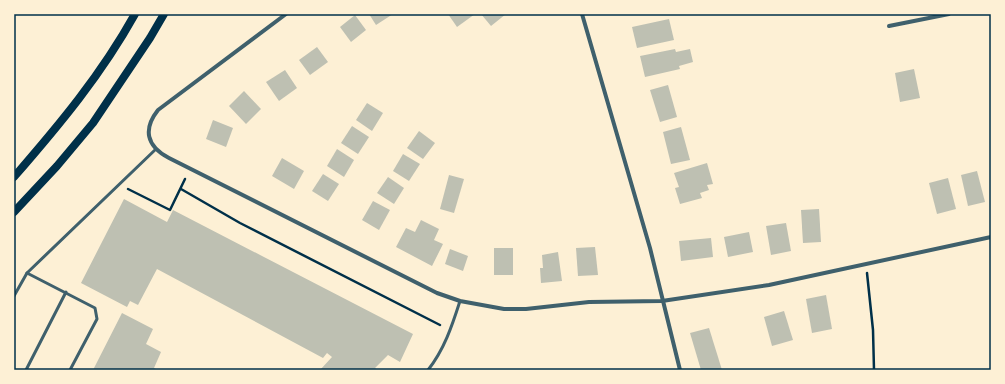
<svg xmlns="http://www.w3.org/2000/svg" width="1005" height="384" font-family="Raleway,sans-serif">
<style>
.building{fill:#bec0b2}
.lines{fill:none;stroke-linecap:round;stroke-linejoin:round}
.path{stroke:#003049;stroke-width:2.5}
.service{stroke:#3f606c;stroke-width:3}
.minor{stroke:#3f606c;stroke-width:4}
.secondary{stroke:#003049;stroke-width:8}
.neatline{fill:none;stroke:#003049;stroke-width:1.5}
</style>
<rect width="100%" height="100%" fill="#fdf0d5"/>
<g class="building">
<polygon points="369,14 393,14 376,25"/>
<polygon points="448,14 475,14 457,27"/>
<polygon points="481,14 506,14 491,26"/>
<polygon points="355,15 366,30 351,42 340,27"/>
<polygon points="669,19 674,40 637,48 632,27"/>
<polygon points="317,47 328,62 310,75 299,60"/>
<polygon points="675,49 676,52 690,49 693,62 679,66 680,69 645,77 640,56"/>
<polygon points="914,69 920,98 900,102 895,73"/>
<polygon points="285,70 297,88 279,101 266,82"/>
<polygon points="668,85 677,117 660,122 650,90"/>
<polygon points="244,91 261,109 246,124 229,106"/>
<polygon points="367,103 383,113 372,131 356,120"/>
<polygon points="213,120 233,128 226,147 206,139"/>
<polygon points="352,126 369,137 358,154 341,143"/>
<polygon points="681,127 690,160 671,164 663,132"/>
<polygon points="419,131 435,143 423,159 407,148"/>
<polygon points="337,149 354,160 344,177 327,166"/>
<polygon points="403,154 420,164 409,181 393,171"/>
<polygon points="282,158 304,171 294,189 272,176"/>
<polygon points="707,163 713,184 707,185 709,190 700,193 702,198 680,204 675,188 679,187 674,173"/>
<polygon points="977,171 985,202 968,206 961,175"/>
<polygon points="323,174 339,184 328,201 312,191"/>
<polygon points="449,175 464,179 454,213 440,209"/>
<polygon points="388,177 404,188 394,204 377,193"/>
<polygon points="948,178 956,209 937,214 929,183"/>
<polygon points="124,199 167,222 173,210 413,334 400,362 388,355 375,368 378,370 320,370 332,357 327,353 323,358 157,269 138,305 130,301 127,307 81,283"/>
<polygon points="373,201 390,210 379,230 362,220"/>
<polygon points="819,209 821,242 803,243 801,210"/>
<polygon points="421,220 439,229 434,240 443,244 432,266 396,247 406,228 415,232"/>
<polygon points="786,223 791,251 771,255 766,226"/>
<polygon points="749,232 753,252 728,257 724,237"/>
<polygon points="711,238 713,257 681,261 679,241"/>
<polygon points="595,247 598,275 578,276 576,248"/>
<rect x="494" y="248" width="19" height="27"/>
<polygon points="450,249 468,256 463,271 445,264"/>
<polygon points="558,252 562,281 541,283 540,268 543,268 542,255"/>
<polygon points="826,295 832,329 812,333 806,299"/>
<polygon points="784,311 793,340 772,346 764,317"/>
<polygon points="122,313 153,329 146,344 161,352 154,368 158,370 93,370"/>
<polygon points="709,328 722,370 701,370 690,333"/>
</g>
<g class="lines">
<g class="path">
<polyline points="128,189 170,210 185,179"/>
<polyline points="181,189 240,223 440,325"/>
<polyline points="867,273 873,330 874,370"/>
</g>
<g class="service">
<polyline points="14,296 27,273"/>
<polyline points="26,370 66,292"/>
<polyline points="70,370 97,319 95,308 27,273 156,149"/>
<path d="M428,370C444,350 452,326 460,301"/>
</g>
<g class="minor">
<path d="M286,14L158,110C143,129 146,146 169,158L437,293L460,301L504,309H526L589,302L662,301L769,285L991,237"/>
<polyline points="582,14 650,248 680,370"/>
<polyline points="889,26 949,14"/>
</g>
<g class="secondary">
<path d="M14,177C60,124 101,75 135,14"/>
<polyline points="14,212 57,166 93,123 150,38 164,14"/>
</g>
</g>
<rect width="1005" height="384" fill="none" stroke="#fdf0d5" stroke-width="30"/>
<rect x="15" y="15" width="975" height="354" class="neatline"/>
</svg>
